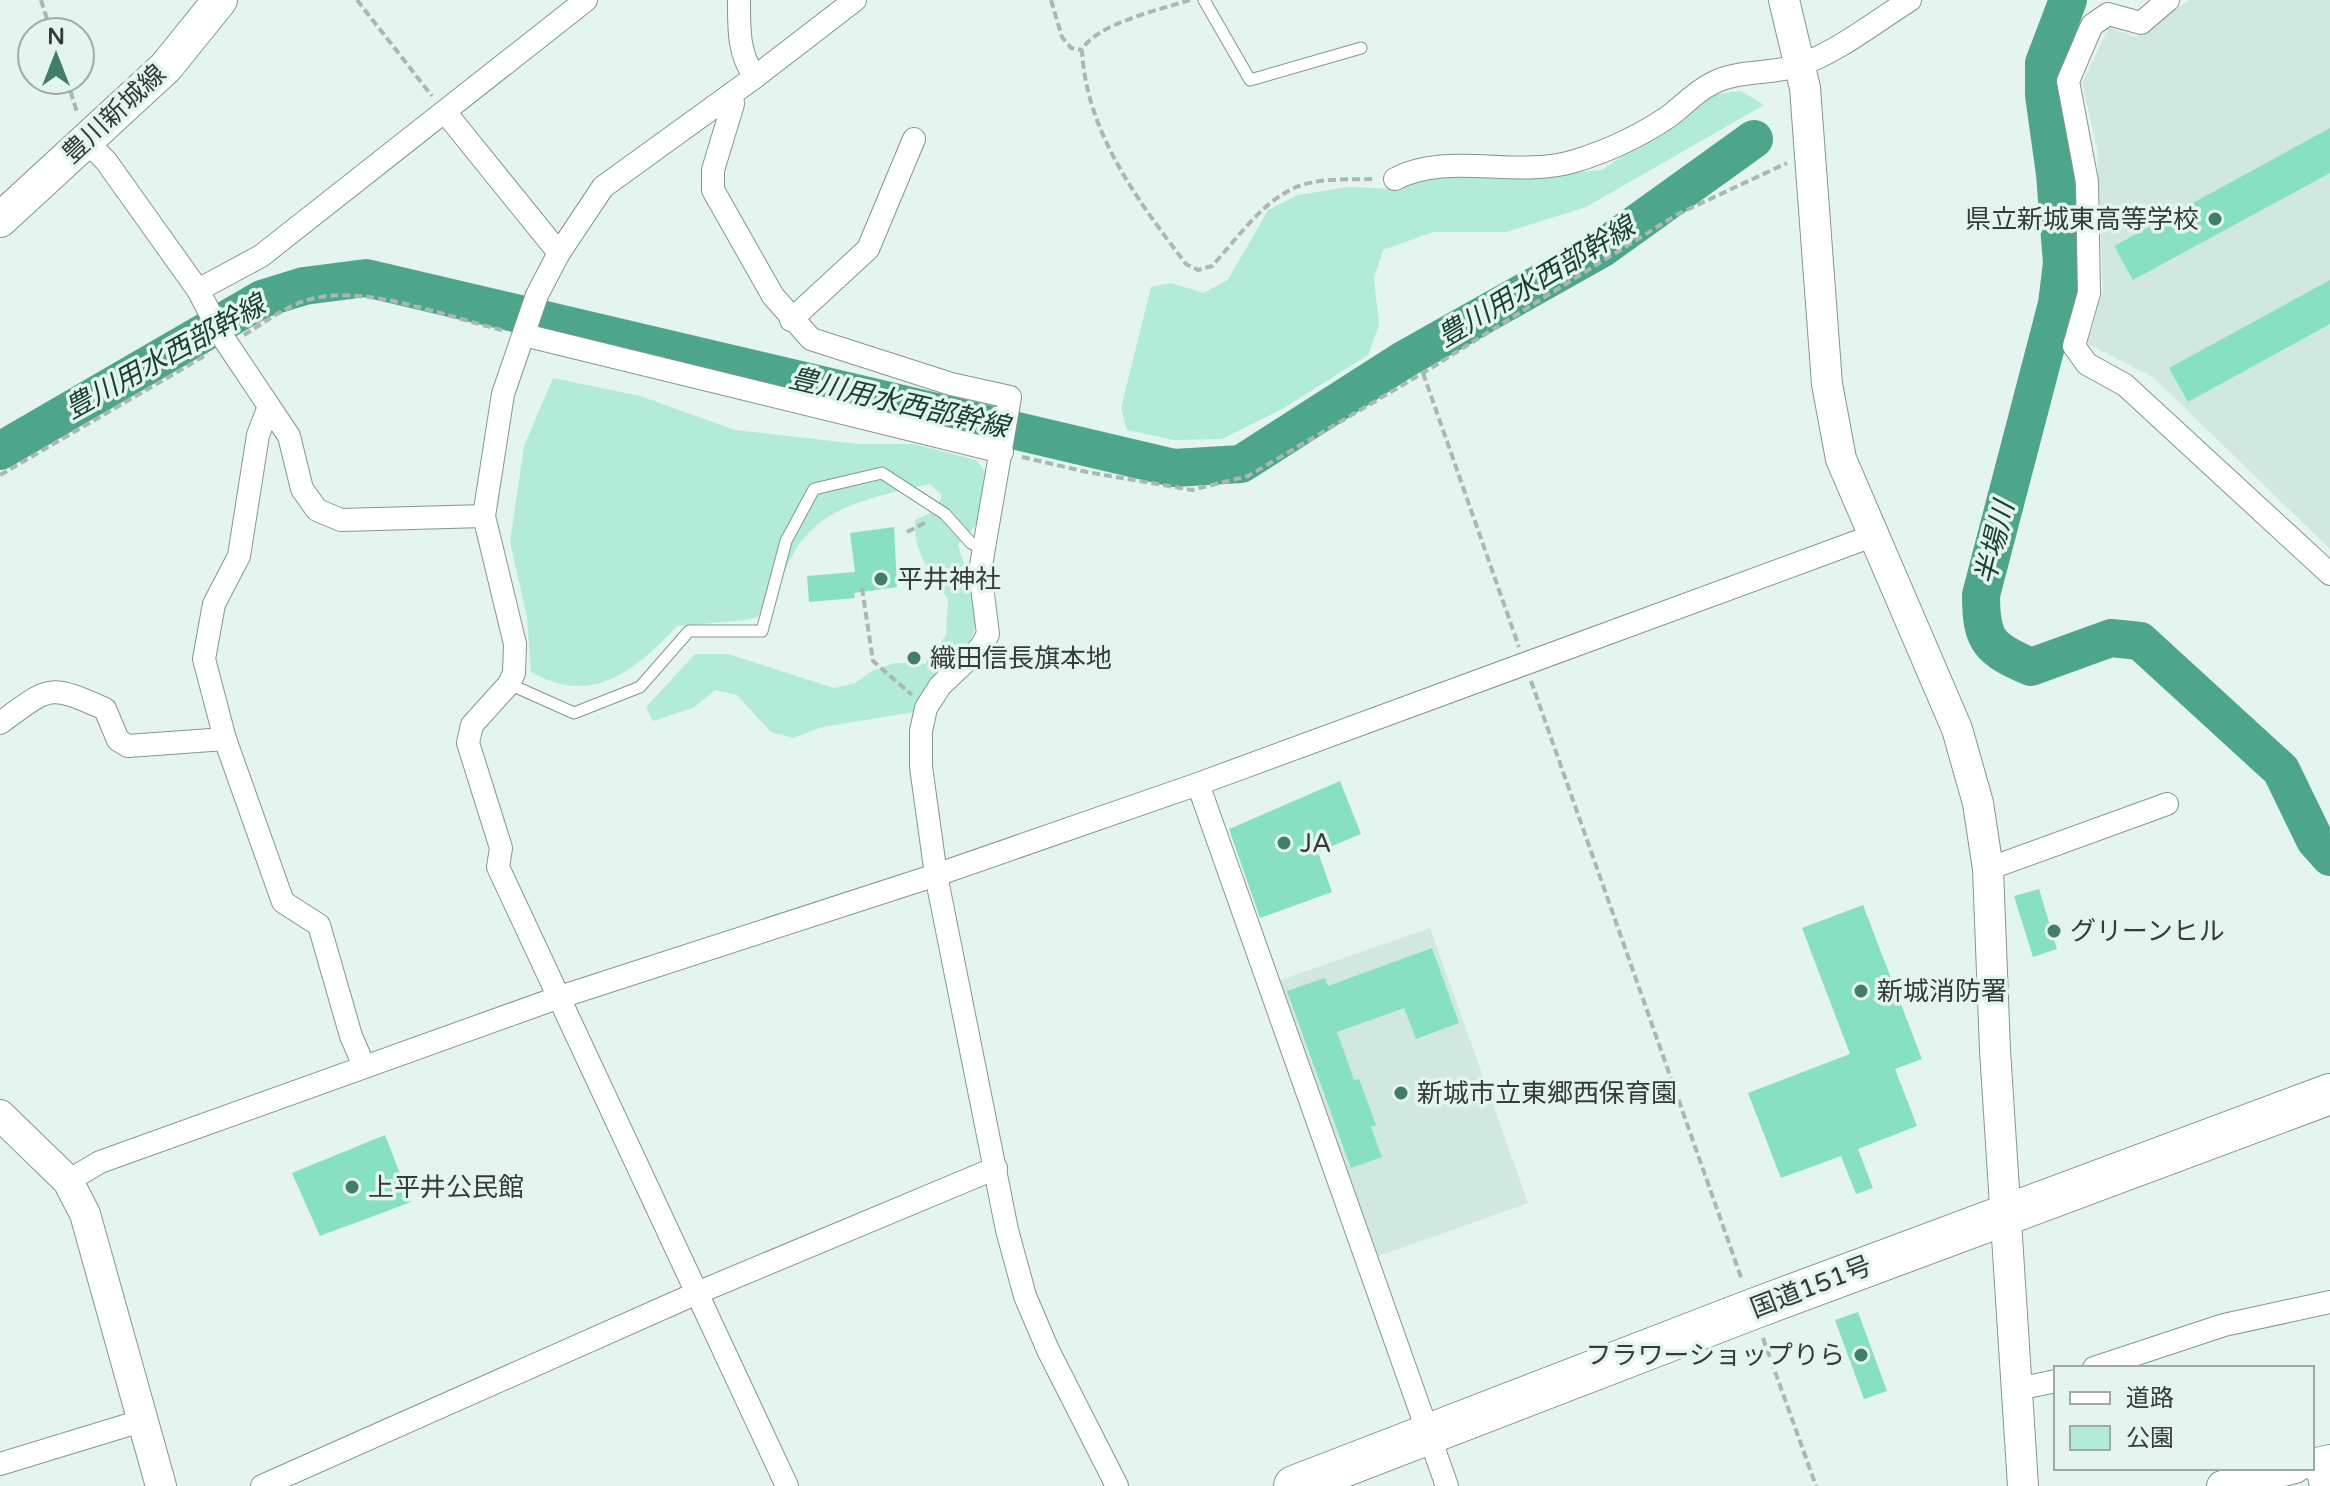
<svg xmlns="http://www.w3.org/2000/svg" width="2330" height="1486" font-family="'Varela Round','Noto Sans JP',sans-serif">
<style>
.built{fill:#d0e8df}
.green{fill:#b2ecd8}
.lines{fill:none;stroke-linecap:round;stroke-linejoin:round}
.river{stroke:#4da68b;stroke-width:38}
.building{fill:#88e0c3}
.lane-casing{stroke:#879590;stroke-width:13}
.street-casing{stroke:#879590;stroke-width:24}
.secondary-casing{stroke:#879590;stroke-width:32}
.primary-casing{stroke:#879590;stroke-width:36}
.highway-casing{stroke:#879590;stroke-width:42}
.path{stroke:#aab7b2;stroke-width:4;stroke-dasharray:8 4;stroke-linecap:butt}
.lane{stroke:#fff;stroke-width:11}
.street{stroke:#fff;stroke-width:22}
.secondary{stroke:#fff;stroke-width:30}
.primary{stroke:#fff;stroke-width:34}
.highway{stroke:#fff;stroke-width:40}
.poi-dot{fill:#407e6b;stroke:#e4f4ee;stroke-width:3}
.labels{text-anchor:middle;dominant-baseline:central;stroke-width:7;stroke-linejoin:round;paint-order:stroke}
.street-label{font-size:26px;fill:#353b38;stroke:#e4f4ee}
.poi-label{font-size:26px;fill:#353b38;stroke:#e4f4ee;text-anchor:start}
.water-label{font-size:28px;font-style:italic;fill:#173f33;stroke:#e4f4ee}
</style>
<rect width="100%" height="100%" fill="#e4f4ee"/>
<g class="built">
<polygon points="2189,0 2330,0 2330,549 2153,377 2088,344 2103,289 2097,148 2082,83 2109,27 2136,37"/>
<polygon points="1430,928 1528,1203 1373,1258 1275,982"/>
</g>
<g class="green">
<polygon points="1741,91 1764,105 1586,207 1506,232 1433,232 1383,250 1374,278 1379,325 1368,355 1284,408 1222,439 1174,440 1127,430 1121,408 1151,287 1171,283 1203,293 1228,280 1268,210 1298,195 1348,187 1397,189 1419,174 1531,177 1602,170 1710,95"/>
<path d="M553,378L640,396L735,430L858,444H914L976,460L987,474L977,524L958,544C962,564 975,584 977,603C982,647 940,682 914,712L822,727L793,738L771,732L737,695L715,690L693,708L653,721L646,707L695,654H728L834,688L855,683L872,671L895,663L925,664L946,635L948,599C930,574 913,551 915,520L936,511L942,495L930,484C840,504 795,513 772,612L747,620L677,626C635,671 592,707 531,672L527,617L510,542L524,446Z"/>
</g>
<g class="lines">
<g class="river">
<path d="M2068,0L2044,63V95L2055,174L2062,263L2057,304L1981,595C1981,641 1989,649 2031,667L2111,638L2140,641L2281,770L2315,840L2330,857"/>
<polyline points="0,451 262,299 304,286 366,278 1174,468 1241,464 1405,359 1601,249 1754,139"/>
</g>
</g>
<g class="building">
<polygon points="2330,128 2330,173 2133,280 2114,246"/>
<polygon points="2330,280 2330,324 2188,402 2169,368"/>
<polygon points="894,527 897,587 854,593 855,598 809,602 807,576 855,572 850,533"/>
<polygon points="1340,781 1361,834 1318,852 1332,892 1260,918 1229,829"/>
<polygon points="2039,889 2057,949 2033,957 2014,896"/>
<polygon points="1863,905 1922,1059 1895,1069 1917,1126 1858,1149 1873,1188 1856,1194 1841,1156 1781,1178 1748,1093 1850,1054 1802,928"/>
<polygon points="1432,948 1459,1023 1416,1039 1404,1008 1337,1032 1354,1080 1359,1079 1376,1125 1371,1127 1382,1157 1351,1168 1287,991 1325,978 1328,986"/>
<polygon points="385,1135 411,1202 320,1236 292,1173"/>
<polygon points="1858,1312 1887,1391 1864,1399 1835,1320"/>
</g>
<g class="lines">
<defs>
<g id="lane">
<polyline points="1204,0 1250,80 1361,48"/>
<polyline points="509,684 574,713 640,687 689,631 762,631 786,541 814,489 882,473 945,514 971,543 982,548"/>
</g>
<g id="street">
<path d="M739,0C739,28 738,54 755,77L603,187L559,253L537,295L503,394L484,516L515,644L514,673L509,684L472,725L468,743L501,848L498,867L787,1486"/>
<polyline points="2168,0 2141,23 2108,14 2092,25 2068,81 2087,182 2089,293 2074,346 2087,364 2125,385 2330,574"/>
<polyline points="755,77 855,0"/>
<polyline points="732,95 733,104 713,170 713,190 773,296 811,339 951,384 1010,397 980,571 988,634 981,647 940,686 926,708 921,731 921,767 936,875 1007,1230 1025,1296 1048,1350 1117,1486"/>
<polyline points="445,112 559,253"/>
<polyline points="86,141 106,161 198,290 222,336 289,436 302,489 317,510 341,520 484,516"/>
<path d="M1395,179C1447,151 1516,179 1575,161C1608,151 1638,137 1668,117C1682,107 1695,92 1711,84C1737,69 1772,75 1800,65C1839,51 1875,22 1910,0"/>
<polyline points="198,290 261,256 586,0"/>
<polyline points="791,320 868,249 914,139"/>
<polyline points="524,335 1002,452"/>
<polyline points="268,409 258,435 239,556 214,604 204,659 225,739 283,902 319,925 351,1036 364,1066"/>
<path d="M0,723C50,687 47,683 105,709L118,740L128,746L225,739"/>
<polyline points="1198,784 1447,1486"/>
<polyline points="1988,869 2167,804"/>
<polyline points="68,1181 100,1162 557,998 936,875 1198,784 1875,535"/>
<polyline points="2094,1368 2224,1325 2330,1302"/>
<polyline points="2017,1389 2056,1381"/>
<polyline points="2316,1463 2321,1486"/>
<polyline points="0,1464 141,1421"/>
<polyline points="262,1486 697,1293 996,1168"/>
</g>
<g id="secondary">
<polyline points="1784,0 1805,88 1827,384 1841,459 1957,729 1978,803 1988,869 1995,1050 2023,1486"/>
<polyline points="0,1115 68,1181 85,1214 161,1486"/>
<polyline points="2312,1464 2330,1460"/>
<polyline points="2222,1486 2295,1468"/>
</g>
<polyline id="primary" points="0,220 166,67 220,0"/>
<polyline id="highway" points="1294,1486 1753,1309 2330,1094"/>
</defs>
<use href="#lane" class="lane-casing"/>
<use href="#street" class="street-casing"/>
<use href="#secondary" class="secondary-casing"/>
<use href="#primary" class="primary-casing"/>
<use href="#highway" class="highway-casing"/>
<g class="path">
<polyline points="41,0 51,32"/>
<polyline points="357,0 432,96"/>
<polyline points="1051,0 1062,37 1071,48 1082,50"/>
<path d="M1190,0C1162,9 1095,24 1082,50C1086,132 1138,201 1186,264L1198,270L1212,266C1236,240 1261,203 1294,188C1318,177 1351,180 1376,179"/>
<polyline points="67,80 77,112"/>
<path d="M244,335C267,321 288,304 315,298C370,286 447,317 502,330"/>
<polyline points="1423,373 1519,647"/>
<polyline points="1022,457 1087,472 1192,490 1248,476 1423,373 1678,214 1787,163"/>
<polyline points="0,475 208,354"/>
<polyline points="907,532 928,521"/>
<polyline points="862,588 873,661 912,695"/>
<polyline points="1531,681 1742,1280"/>
<polyline points="1763,1338 1816,1486"/>
</g>
<use href="#lane" class="lane"/>
<use href="#street" class="street"/>
<use href="#secondary" class="secondary"/>
<use href="#primary" class="primary"/>
<use href="#highway" class="highway"/>
</g>
<g class="poi-dot">
<circle cx="2215" cy="219" r="8"/>
<circle cx="881" cy="579" r="8"/>
<circle cx="914" cy="658" r="8"/>
<circle cx="1284" cy="843" r="8"/>
<circle cx="2054" cy="931" r="8"/>
<circle cx="1861" cy="991" r="8"/>
<circle cx="1401" cy="1093" r="8"/>
<circle cx="352" cy="1187" r="8"/>
<circle cx="1861" cy="1355" r="8"/>
</g>
<g class="labels">
<g class="street-label">
<text transform="translate(114 114) rotate(-43)">豊川新城線</text>
<text transform="translate(1811 1287) rotate(-21)">国道151号</text>
</g>
<g class="poi-label">
<text x="2199" y="219" text-anchor="end">県立新城東高等学校</text>
<text x="897" y="579">平井神社</text>
<text x="930" y="658">織田信長旗本地</text>
<text x="1300" y="843">JA</text>
<text x="2070" y="931">グリーンヒル</text>
<text x="1877" y="991">新城消防署</text>
<text x="1417" y="1093">新城市立東郷西保育園</text>
<text x="368" y="1187">上平井公民館</text>
<text x="1845" y="1355" text-anchor="end">フラワーショップりら</text>
</g>
<g class="water-label">
<text transform="translate(1536 282) rotate(-31)">豊川用水西部幹線</text>
<text transform="translate(165 357) rotate(-29)">豊川用水西部幹線</text>
<text transform="translate(899 403) rotate(13)">豊川用水西部幹線</text>
<text transform="translate(1995 543) rotate(-76)">半場川</text>
</g>
</g>
<rect x="2054" y="1366" width="260" height="104" fill="#e4f4ee" stroke="#9eaaa5" stroke-width="2"/>
<rect x="2070" y="1392" width="40" height="12" fill="#ffffff" stroke="#9eaaa5" stroke-width="2"/>
<text x="2126" y="1406" font-size="24" fill="#353b38">道路</text>
<rect x="2070" y="1426" width="40" height="24" fill="#b2ecd8" stroke="#9eaaa5" stroke-width="2"/>
<text x="2126" y="1446" font-size="24" fill="#353b38">公園</text>
<g transform="translate(56 56)"><circle r="38" fill="#e4f4ee" stroke="#9eaaa5" stroke-width="2"/>
<path d="M0-6L14 30L0 20L-14 30Z" fill="#407e6b"/>
<text y="-12" font-size="22" font-weight="bold" text-anchor="middle" fill="#353b38">N</text>
</g>
</svg>
